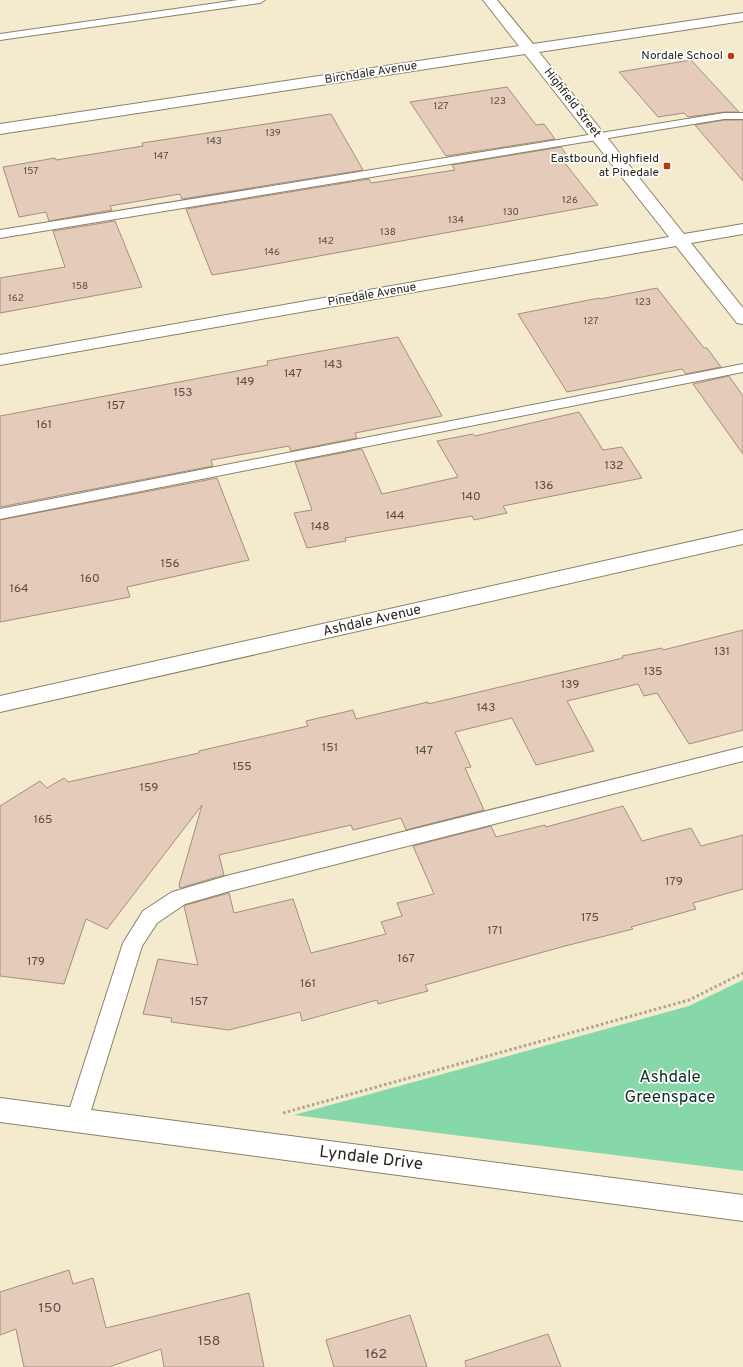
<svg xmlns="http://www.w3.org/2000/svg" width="743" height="1367" font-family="Overpass,sans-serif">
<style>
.green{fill:#86d8ab}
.building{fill:#e5cbb9;stroke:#a68d7c}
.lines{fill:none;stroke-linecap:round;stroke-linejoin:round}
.lane-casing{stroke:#8a8067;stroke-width:2}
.street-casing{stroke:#8a8067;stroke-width:2}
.secondary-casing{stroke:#8a8067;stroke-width:2}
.path{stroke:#ada590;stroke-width:3;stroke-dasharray:2.5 2.5;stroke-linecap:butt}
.lane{fill:#fff;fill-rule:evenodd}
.street{fill:#fff;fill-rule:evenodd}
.secondary{fill:#fff;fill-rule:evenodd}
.poi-dot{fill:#c13900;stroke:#fff;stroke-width:1.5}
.labels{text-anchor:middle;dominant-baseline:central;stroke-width:3.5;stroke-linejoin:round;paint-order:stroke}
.far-number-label{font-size:10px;fill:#584e42}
.far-poi-label{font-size:12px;fill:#29251b;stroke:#fff;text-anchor:end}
.far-street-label{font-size:12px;fill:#29251b;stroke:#fff}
.number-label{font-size:12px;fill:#584e42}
.street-label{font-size:14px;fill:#29251b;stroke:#fff}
.near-number-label{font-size:14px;fill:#584e42}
.near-park-label{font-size:17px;fill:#0b321f;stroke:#fff}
.near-street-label{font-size:17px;fill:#29251b;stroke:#fff}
</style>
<rect width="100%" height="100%" fill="#f4eace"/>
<polygon class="green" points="743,980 743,1171 294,1115 689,1006"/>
<g class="building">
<polygon points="691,60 739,112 724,112 688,117 684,113 658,117 619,72"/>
<polygon points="507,87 536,125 544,124 555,139 446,156 410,102"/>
<polygon points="331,114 363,170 182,199 180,194 110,206 112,210 49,221 46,212 19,217 3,167 55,158 56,160 143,146 142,143"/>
<polygon points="724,120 743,120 743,181 695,125"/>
<polygon points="561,147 571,161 564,162 598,205 248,269 212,275 186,209 369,179 371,183 455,170 452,165"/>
<polygon points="115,221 142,287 0,313 0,278 65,267 53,231"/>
<polygon points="657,288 704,348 707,348 721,367 686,374 682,369 567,392 518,314 599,298 600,299"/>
<polygon points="398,337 442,416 355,433 357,438 291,451 289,446 211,460 213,466 0,507 0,416 268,365 267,361"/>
<polygon points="729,376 743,396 743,454 693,384"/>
<polygon points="579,412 603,450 622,447 642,478 503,506 507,513 474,520 472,516 345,538 346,541 307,548 294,513 312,510 295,462 362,449 382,494 458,477 437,441 473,434 475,436"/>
<polygon points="217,478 249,560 127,587 130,597 0,622 0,520"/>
<polygon points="743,630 743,730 689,744 657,693 644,696 638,684 567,701 594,751 536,765 512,718 455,732 471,767 465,768 484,810 406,830 401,818 353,830 351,825 219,855 224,875 180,888 179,885 202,805 107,929 86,919 64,984 0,976 0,806 40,781 47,788 64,778 68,782 199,753 199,751 308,726 306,721 353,710 356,719 428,702 428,704 623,658 622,656 662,648 663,650"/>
<polygon points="623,806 642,841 691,828 701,846 743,835 743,889 693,903 696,909 631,927 633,929 565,946 425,985 428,991 378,1004 377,1000 302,1021 300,1012 229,1030 171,1022 172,1018 143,1014 158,959 198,965 184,906 186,905 229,893 234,913 293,899 311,953 386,934 381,922 402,916 397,903 434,894 413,846 491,826 496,837 545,825 546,827"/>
<polygon points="69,1270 73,1284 93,1278 106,1328 249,1293 264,1367 164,1367 161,1349 109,1367 24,1367 16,1329 0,1335 0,1292"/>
<polygon points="410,1315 427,1367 334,1367 326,1340"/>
<polygon points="548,1334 561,1367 466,1367 465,1361"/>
</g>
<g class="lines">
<defs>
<g id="lane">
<polygon points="238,0 265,0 260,3 0,40 0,34"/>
<polygon points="724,113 743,113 743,119 724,119 0,238 0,230"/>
<polygon points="743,364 743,372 0,519 0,509"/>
<polygon points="743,747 743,761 230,891 185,904 157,923 142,946 88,1120 84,1127 77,1130 70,1127 66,1120 123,943 143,911 172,892 230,875"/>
</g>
<g id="street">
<polygon points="483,0 497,0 533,44 743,13 743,21 539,52 684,234 743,224 743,234 691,243 743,308 743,324 737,323 676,246 0,365 0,355 669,237 525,54 0,134 0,124 519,46"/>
<polygon points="743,530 743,544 0,712 0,696"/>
</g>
<polygon id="secondary" points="0,1098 743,1195 743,1221 0,1122"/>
</defs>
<use href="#lane" class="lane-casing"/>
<use href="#street" class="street-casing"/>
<use href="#secondary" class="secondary-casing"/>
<polyline class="path" points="283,1113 689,1000 743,973"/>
<use href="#lane" class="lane"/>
<use href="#street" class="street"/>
<use href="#secondary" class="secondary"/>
</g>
<g class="poi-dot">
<circle cx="731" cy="56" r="4"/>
<rect x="663" y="162" width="8" height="8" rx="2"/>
</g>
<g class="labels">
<g class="far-number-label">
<text x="498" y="101">123</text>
<text x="441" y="106">127</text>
<text x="273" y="133">139</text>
<text x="214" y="141">143</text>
<text x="161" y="156">147</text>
<text x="31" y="171">157</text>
<text x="570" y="200">126</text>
<text x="511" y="212">130</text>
<text x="456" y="220">134</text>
<text x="388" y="232">138</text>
<text x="326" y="241">142</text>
<text x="272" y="252">146</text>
<text x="80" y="286">158</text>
<text x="16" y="298">162</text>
<text x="643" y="302">123</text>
<text x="591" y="321">127</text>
</g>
<g class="far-poi-label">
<text x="723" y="56">Nordale School</text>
<text x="659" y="159">Eastbound Highfield<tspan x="659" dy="14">at Pinedale</tspan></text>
</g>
<g class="far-street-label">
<text transform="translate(371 73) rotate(-9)">Birchdale Avenue</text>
<text transform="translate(572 103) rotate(52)">Highfield Street</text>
<text transform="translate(372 295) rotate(-10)">Pinedale Avenue</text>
</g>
<g class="number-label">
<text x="333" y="365">143</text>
<text x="293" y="374">147</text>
<text x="245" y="382">149</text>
<text x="183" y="393">153</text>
<text x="116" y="406">157</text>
<text x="44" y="425">161</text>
<text x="614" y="466">132</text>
<text x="544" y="486">136</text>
<text x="471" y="497">140</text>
<text x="395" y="516">144</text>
<text x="320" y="527">148</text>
<text x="170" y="564">156</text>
<text x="90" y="579">160</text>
<text x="19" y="589">164</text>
<text x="722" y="652">131</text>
<text x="653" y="672">135</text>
<text x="570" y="685">139</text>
<text x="486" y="708">143</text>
<text x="330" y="748">151</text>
<text x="424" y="751">147</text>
<text x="242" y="767">155</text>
<text x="149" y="788">159</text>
<text x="43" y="820">165</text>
<text x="674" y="882">179</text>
<text x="590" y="918">175</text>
<text x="495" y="931">171</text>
<text x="406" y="959">167</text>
<text x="36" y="962">179</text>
<text x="308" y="984">161</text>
<text x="199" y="1002">157</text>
</g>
<g class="street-label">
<text transform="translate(372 621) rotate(-13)">Ashdale Avenue</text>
</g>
<g class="near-number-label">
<text x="50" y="1308">150</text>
<text x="209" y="1341">158</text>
<text x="376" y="1354">162</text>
</g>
<g class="near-park-label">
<text x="670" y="1078">Ashdale<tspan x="670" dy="20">Greenspace</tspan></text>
</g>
<g class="near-street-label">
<text transform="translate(371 1159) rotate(7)">Lyndale Drive</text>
</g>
</g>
</svg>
